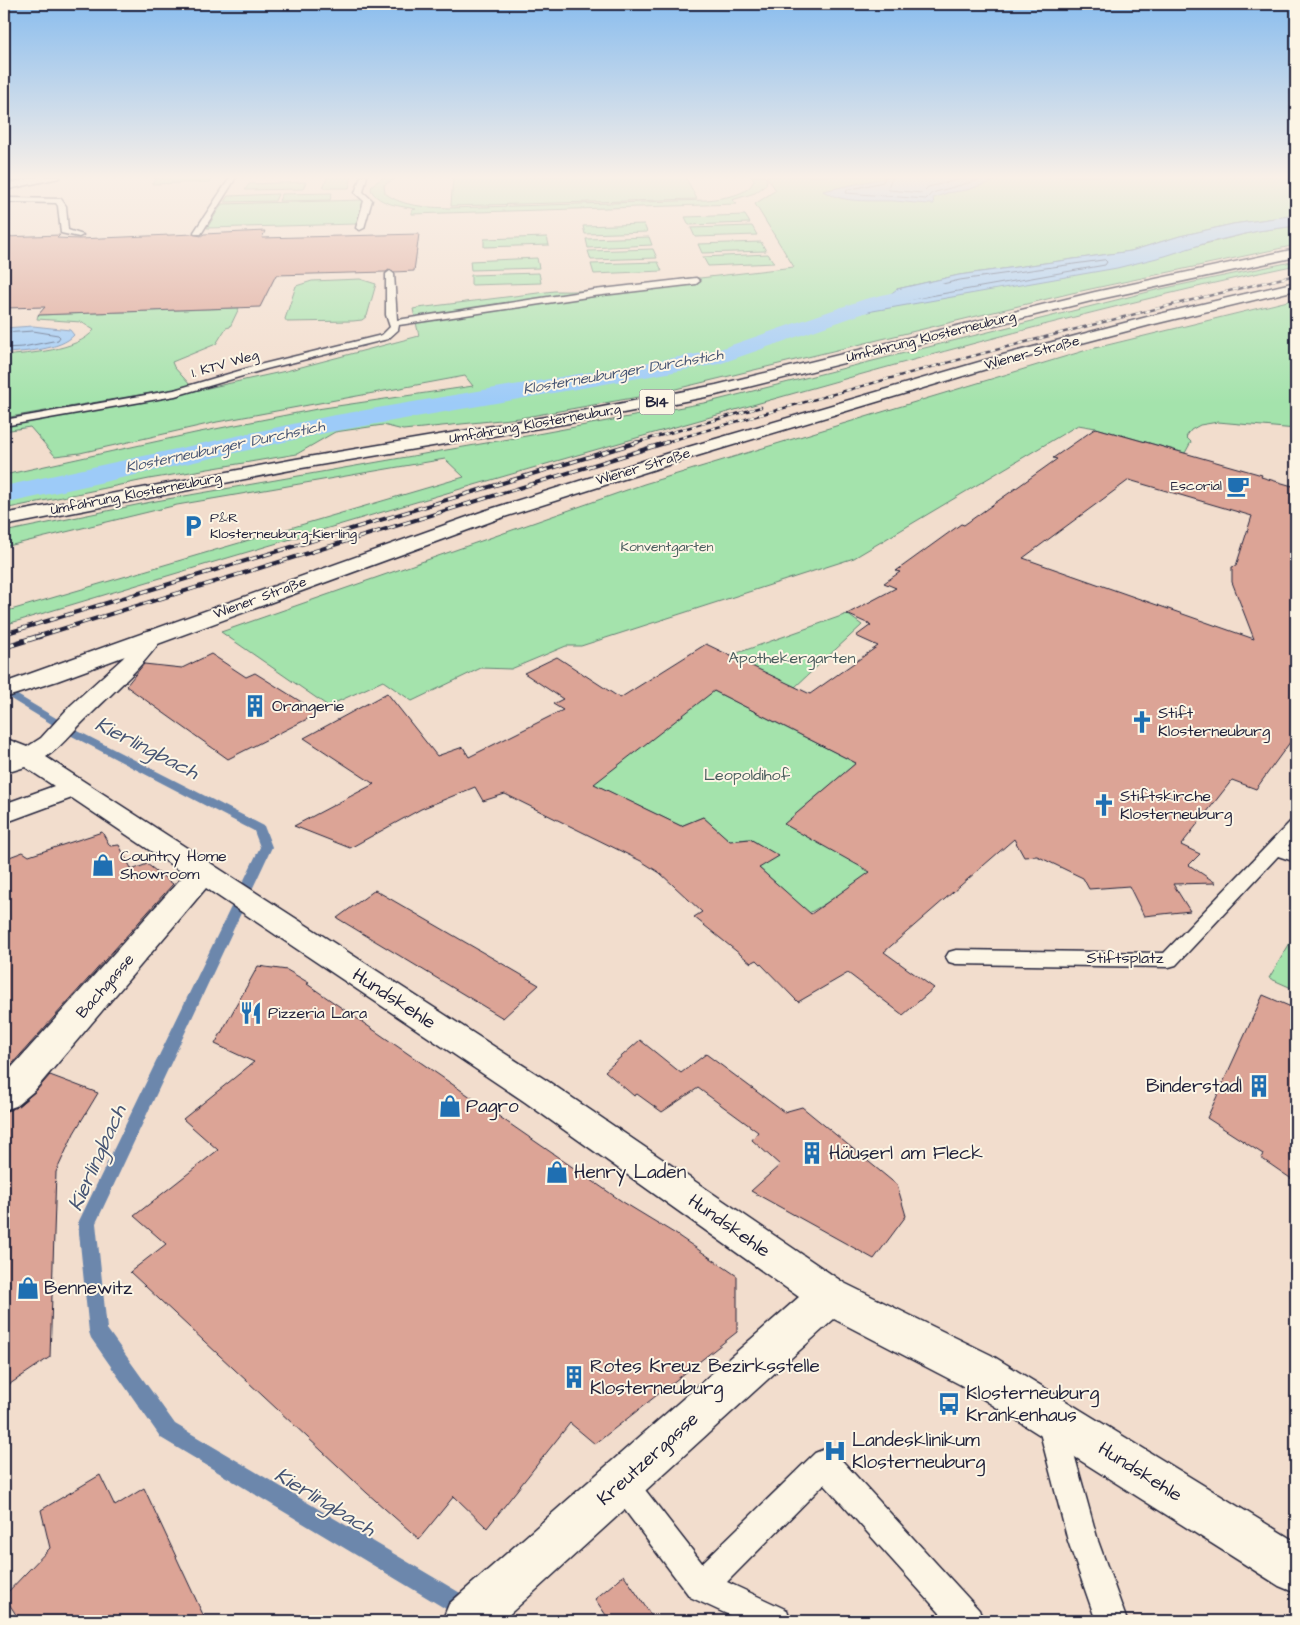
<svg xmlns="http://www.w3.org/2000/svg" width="1300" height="1625" font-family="'Architects Daughter',sans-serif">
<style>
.green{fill:#a4e3ac;stroke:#638274}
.water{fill:#9dcbf8;stroke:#6c87ac}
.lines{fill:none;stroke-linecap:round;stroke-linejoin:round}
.shore{stroke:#536687;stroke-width:1}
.stream{fill:#6c87ac;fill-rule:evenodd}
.canal{fill:#9dcbf8;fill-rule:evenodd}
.building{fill:#dca496;stroke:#22223b;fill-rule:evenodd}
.service-casing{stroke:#22223b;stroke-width:3}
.minor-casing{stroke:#22223b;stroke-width:3}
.tertiary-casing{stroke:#22223b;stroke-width:3}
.primary-casing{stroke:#22223b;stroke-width:3}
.service{fill:#fcf5e5;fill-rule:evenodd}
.minor{fill:#fcf5e5;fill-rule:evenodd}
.tertiary{fill:#fcf5e5;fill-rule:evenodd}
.primary{fill:#fcf5e5;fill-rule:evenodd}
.rail-far2-casing{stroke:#22223b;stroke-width:2.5}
.rail-far1-casing{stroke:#22223b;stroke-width:4}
.rail-casing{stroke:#22223b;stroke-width:5.5}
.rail-far2{stroke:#fcf5e5;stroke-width:2;stroke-dasharray:5;stroke-linecap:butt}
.rail-far1{stroke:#fcf5e5;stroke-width:2.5;stroke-dasharray:8;stroke-linecap:butt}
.rail{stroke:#fcf5e5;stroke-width:4;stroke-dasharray:11;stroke-linecap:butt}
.labels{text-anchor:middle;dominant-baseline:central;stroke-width:4;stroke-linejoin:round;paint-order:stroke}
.far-street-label{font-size:14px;fill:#22223b;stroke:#fcf5e5}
.far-poi-label{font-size:14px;fill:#22223b;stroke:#fcf5e5;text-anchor:end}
.far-park-label{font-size:14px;fill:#495c5d;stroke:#fcf5e5}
.far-water-label{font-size:15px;font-style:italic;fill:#475574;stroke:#fcf5e5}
.shield{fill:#fcf5e5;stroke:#63616e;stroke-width:1}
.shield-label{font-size:15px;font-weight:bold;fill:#22223b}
.park-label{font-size:16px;fill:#495c5d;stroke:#fcf5e5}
.poi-label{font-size:16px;fill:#22223b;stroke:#fcf5e5;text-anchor:start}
.street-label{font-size:16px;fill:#22223b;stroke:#fcf5e5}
.near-street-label{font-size:19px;fill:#22223b;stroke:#fcf5e5}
.near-poi-label{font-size:19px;fill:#22223b;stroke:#fcf5e5;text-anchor:start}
.near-water-label{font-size:21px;font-style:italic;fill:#475574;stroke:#fcf5e5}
</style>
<rect width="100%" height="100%" fill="#f2ddcd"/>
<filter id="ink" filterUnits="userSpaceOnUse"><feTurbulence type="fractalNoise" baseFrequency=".02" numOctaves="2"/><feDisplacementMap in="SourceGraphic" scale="10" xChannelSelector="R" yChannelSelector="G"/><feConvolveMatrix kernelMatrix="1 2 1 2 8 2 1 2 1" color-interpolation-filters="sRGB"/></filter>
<g filter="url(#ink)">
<g class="green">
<polygon points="214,176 210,182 152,184 157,177"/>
<polygon points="328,176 352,176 349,188 323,188"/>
<path d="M386,176H399L384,185L385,193C402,207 428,207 449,208L707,200C720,198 751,196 754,179L751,176H764L767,179L766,185L755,193L732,200L737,204L412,214V210L416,209C401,206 379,205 371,190L372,185Z"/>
<polygon points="453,176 685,176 697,199 451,206"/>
<path d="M766,176H1296V215L1233,224L1180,236L1131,251L959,275L897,289L1188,248L1258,231L1296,226V245L1072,293L655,394L520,418L403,430L383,425L335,432L297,454L149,479L4,509V475L195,433L317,409L473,386L465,376L217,422L80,453L55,456L30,427L4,431V425L194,391L286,371L419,336L413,309L418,308L554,291C589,292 624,288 658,284C672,282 686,276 700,278L794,267L755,204L776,190Z"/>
<polygon points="306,182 303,189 245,190 249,184"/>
<polygon points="332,193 330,200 279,201 282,194"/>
<polygon points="278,194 275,201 224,202 228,196"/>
<polygon points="363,200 356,224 207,228 222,204"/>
<polygon points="745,215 750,223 689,225 685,217"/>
<polygon points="644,224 647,232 585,234 583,226"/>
<polygon points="752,226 757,235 695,237 691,228"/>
<polygon points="547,237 549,245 484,247 484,239"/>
<polygon points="649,237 652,245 588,248 586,239"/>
<polygon points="761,242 766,251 702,253 698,244"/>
<polygon points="653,249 657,258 591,260 588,251"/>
<polygon points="768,254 774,263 708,266 703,257"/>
<polygon points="537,258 539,268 471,270 470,261"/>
<path d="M1296,261V265C1107,305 921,357 735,410C490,479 247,552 4,625V612L464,477L445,459L177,505L4,547V532L156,501L532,435L709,402L1156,290Z"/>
<polygon points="658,262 662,271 594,274 591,264"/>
<polygon points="539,273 541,283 471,285 471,275"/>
<polygon points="360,279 376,284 367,316 362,320 353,321 287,322 285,319 296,286 312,281"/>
<polygon points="1296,299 1296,429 1218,422 1200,425 1191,430 1186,437 1191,442 1185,453 1096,428 1078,425 854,558 581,646 566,646 511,669 481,668 412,701 383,681 328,706 221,632 644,484 1087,350"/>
<path d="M239,308L230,327L226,328L216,344L172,362L174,367L191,386L4,418V356C30,353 77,351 94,330L81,322L37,319L38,315Z"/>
<polygon points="847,614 862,625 795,687 729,656"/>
<polygon points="714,691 856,763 785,824 872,871 854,887 809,913 759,868 756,853 757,843 750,839 736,840 734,845 703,817 681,826 545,761"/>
<polygon points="1296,933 1296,990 1269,978"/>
</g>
<g class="water">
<path d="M894,176H1009L967,190L947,193L933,198L934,204C920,204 908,202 895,201C870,200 845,204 823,191Z"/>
<polygon points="1296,215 1296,226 1258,231 1206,243 1165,256 1117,268 867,312 897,289 959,275 1131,251 1180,236 1233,224"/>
<path d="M33,326L70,330L74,335C61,350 23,352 4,353V328Z"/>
</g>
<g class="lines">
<g class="shore">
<polyline points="886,176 883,182 847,190 846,193 926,199 932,193 993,176"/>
<polyline points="893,176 888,187 889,190 922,193 928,187 974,176"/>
<polygon points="1105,260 1107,262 1105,265 896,302 893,300 899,294 960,280"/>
<polyline points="4,333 33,331 58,335 60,337 58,340 23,347 4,348"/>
</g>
<polygon class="stream" points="4,687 76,730 264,826 272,847 96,1223 107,1329 175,1424 494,1613 497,1621 466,1621 161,1438 91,1338 89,1332 78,1223 260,847 254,831 68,734 4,695"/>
<polygon class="canal" points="937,282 944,284 947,288 944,292 879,308 719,364 330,432 4,504 4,486 330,416 714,351 865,299"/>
</g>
<g class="building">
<polygon points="265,231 262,238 419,234 414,271 394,272 390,269 386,272 276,275 260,307 38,315 45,307 4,308 4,237 60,235 57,238 79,239 193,234 201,236 204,234"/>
<path d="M1096,428L1262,475L1261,477L1296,487V734L1256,789L1232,780L1181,845L1200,854L1189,865L1216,883L1173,884L1190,911L1144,916L1129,886L1089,889L1083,878L1037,856L1024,857L1014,839L884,952L934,988L903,1015L848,973L798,1002L757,960L751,963L694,917L702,912L660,873L641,861L505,794L483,801L475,787L421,809L350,848L294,826L374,784L304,738L387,693L437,756L463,747L469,757L563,710L553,704L563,699L524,673L557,657L620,698L706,644L810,694L878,646L856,636L871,625L847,614L896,588L884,583L900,572L896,571L961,524L964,525L1057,459L1053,458ZM1129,480L1252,516L1236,566L1232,567V582L1254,639L1023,558ZM714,691L856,763L784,824L870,872L811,914L759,868L779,856L750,839L730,841L703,817L681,826L594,784Z"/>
<polygon points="211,654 246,677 255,673 319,713 228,759 126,686 144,664 182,668"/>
<polygon points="102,832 110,846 119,845 132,870 147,864 173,884 4,1073 4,859 23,852 29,856"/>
<polygon points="375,890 539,985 503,1018 337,918"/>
<polygon points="258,966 287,970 309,983 307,984 623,1202 674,1233 737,1276 737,1332 595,1444 570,1423 487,1528 454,1496 419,1539 367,1493 130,1272 166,1244 134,1216 218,1150 183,1119 254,1062 215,1044"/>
<polygon points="1263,995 1296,1009 1296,1182 1261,1158 1263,1154 1207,1118"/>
<polygon points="640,1040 681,1073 706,1054 784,1112 802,1107 897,1185 906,1216 874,1259 751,1191 780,1165 752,1140 758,1132 698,1088 662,1112 637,1094 634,1096 605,1071"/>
<polygon points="50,1075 98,1093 74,1133 56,1172 50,1357 4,1388 4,1112 17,1107 36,1091"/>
<polygon points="100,1475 115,1506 144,1488 206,1621 20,1621 4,1596 50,1548 41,1510"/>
<polygon points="624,1575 655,1621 610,1621 595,1599"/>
</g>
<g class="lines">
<defs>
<g id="service">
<polygon points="231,176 237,176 201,234 195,234 194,232"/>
<polygon points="361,176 367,176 363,192 372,200 364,228 360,230 356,228 364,201 355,193"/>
<polygon points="10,198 61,199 66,206 68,230 83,235 79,237 61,233 58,206 56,203 13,202 10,202"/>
<polygon points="390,271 394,274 397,320 594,290 696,278 700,281 696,284 594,296 399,325 398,330 388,339 266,369 175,396 4,426 4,420 174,390 259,365 382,335 390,327 386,315 386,274"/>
<polygon points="1296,820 1296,837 1288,846 1296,849 1296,862 1278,856 1176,965 1169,967 956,964 949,962 946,957 949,952 956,950 1164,953 1290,822"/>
<polygon points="1052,1411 1062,1415 1066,1425 1098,1541 1127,1621 1096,1621 1068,1541 1038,1425 1042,1415"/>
<polygon points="825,1449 835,1453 979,1610 983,1621 947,1621 824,1484 727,1582 787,1610 791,1621 742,1621 690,1597 612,1493 608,1483 612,1473 622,1469 632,1473 702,1563 815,1453"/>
</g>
<g id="minor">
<polygon points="42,176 60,176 59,178 4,190 4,184"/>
<path d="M152,630L160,632L163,637C143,667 116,689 91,714C75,728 64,745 46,757L549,1082L844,1283L991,1355L1296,1542V1593L1279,1586L961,1385L834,1319L502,1621H442L449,1604L799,1297L525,1102L206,888L35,1090L16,1106L4,1110V1076L185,874L72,798L4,823V804L54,786L25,767L12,771L4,769V757L5,756H4V738L27,747L41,738L71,705L123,658L144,632Z"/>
</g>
<polygon id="tertiary" points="1296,282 1296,290 1154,324 1013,361 690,458 498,519 57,681 4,698 4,683 484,511 678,450 1003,355 1151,316"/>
<polygon id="primary" points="1296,249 1296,257 1095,300 716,395 587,420 296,469 4,526 4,514 296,459 587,410 716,385 1095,292"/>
</defs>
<use href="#service" class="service-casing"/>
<use href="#minor" class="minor-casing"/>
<use href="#tertiary" class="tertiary-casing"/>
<use href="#primary" class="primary-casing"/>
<use href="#service" class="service"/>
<use href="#minor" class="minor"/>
<use href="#tertiary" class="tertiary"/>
<use href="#primary" class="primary"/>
<defs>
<g id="rail-far2">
<polyline points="634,443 761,407"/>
<path d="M663,443C873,381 1083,325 1296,275"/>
</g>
<g id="rail-far1">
<polyline points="4,634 638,442"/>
<polyline points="36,637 668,442"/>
</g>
<polyline id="rail" points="4,647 40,636"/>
</defs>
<use href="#rail-far2" class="rail-far2-casing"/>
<use href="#rail-far1" class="rail-far1-casing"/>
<use href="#rail" class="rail-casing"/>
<use href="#rail-far2" class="rail-far2"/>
<use href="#rail-far1" class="rail-far1"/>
<use href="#rail" class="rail"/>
</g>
</g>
<linearGradient id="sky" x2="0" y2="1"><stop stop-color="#8abdee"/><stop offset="0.44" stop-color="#f9f0e8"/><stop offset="1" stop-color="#f9f0e8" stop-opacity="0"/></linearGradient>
<rect width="1300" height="403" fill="url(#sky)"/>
<defs>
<symbol id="cafe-bare" viewBox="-9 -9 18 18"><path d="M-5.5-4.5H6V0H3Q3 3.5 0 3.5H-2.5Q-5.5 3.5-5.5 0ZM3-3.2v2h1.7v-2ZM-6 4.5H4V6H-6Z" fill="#1f6fb2" stroke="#fcf5e5" stroke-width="2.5" paint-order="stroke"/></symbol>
<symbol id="parking-bare" viewBox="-9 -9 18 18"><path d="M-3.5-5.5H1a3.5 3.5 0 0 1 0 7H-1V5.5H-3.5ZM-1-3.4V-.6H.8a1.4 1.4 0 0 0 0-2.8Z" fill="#1f6fb2" stroke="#fcf5e5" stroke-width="2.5" paint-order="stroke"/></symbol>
<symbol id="building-bare" viewBox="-9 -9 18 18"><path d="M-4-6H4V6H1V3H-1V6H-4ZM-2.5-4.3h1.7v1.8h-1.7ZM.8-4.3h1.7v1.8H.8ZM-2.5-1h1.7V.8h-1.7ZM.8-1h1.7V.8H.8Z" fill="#1f6fb2" stroke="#fcf5e5" stroke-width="2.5" paint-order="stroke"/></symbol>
<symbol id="church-bare" viewBox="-9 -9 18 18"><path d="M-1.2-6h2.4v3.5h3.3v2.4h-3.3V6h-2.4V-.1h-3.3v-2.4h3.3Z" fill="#1f6fb2" stroke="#fcf5e5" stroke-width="2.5" paint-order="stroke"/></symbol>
<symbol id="shop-bare" viewBox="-9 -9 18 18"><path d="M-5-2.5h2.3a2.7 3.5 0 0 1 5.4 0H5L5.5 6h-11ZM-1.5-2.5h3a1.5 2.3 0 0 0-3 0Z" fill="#1f6fb2" stroke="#fcf5e5" stroke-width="2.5" paint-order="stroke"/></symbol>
<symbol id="restaurant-bare" viewBox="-9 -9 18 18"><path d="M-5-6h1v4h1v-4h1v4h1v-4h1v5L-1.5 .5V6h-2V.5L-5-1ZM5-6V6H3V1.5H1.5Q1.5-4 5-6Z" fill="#1f6fb2" stroke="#fcf5e5" stroke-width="2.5" paint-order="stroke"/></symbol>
<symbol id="bus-bare" viewBox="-9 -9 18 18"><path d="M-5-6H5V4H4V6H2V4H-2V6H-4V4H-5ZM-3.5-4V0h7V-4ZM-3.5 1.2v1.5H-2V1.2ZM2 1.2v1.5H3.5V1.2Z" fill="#1f6fb2" stroke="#fcf5e5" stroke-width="2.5" paint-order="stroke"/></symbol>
<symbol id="hospital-bare" viewBox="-9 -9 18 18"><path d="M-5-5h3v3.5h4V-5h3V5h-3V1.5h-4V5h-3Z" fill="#1f6fb2" stroke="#fcf5e5" stroke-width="2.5" paint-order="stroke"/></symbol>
</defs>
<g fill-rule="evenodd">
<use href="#cafe-bare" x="1222" y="470" width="32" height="32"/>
<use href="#parking-bare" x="177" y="510" width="32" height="32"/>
<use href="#building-bare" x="239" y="690" width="32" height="32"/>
<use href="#church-bare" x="1126" y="706" width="32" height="32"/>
<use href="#church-bare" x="1088" y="789" width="32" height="32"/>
<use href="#shop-bare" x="87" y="849" width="32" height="32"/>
<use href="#restaurant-bare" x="235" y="997" width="32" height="32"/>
<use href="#building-bare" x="1243" y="1070" width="32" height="32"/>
<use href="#shop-bare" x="434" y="1090" width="32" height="32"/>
<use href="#building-bare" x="796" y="1137" width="32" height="32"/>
<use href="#shop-bare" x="541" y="1156" width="32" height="32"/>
<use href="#shop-bare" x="12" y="1272" width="32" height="32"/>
<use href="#building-bare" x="558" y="1361" width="32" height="32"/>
<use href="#bus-bare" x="933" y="1388" width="32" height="32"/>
<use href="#hospital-bare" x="819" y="1435" width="32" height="32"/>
</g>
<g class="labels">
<g class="far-street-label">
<text transform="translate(931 337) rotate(-14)">Umfahrung Klosterneuburg</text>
<text transform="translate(1032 353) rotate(-15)">Wiener Straße</text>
<text transform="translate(225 364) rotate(-16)">1. KTV Weg</text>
<text transform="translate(535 424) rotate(-10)">Umfahrung Klosterneuburg</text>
<text transform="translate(643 467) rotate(-17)">Wiener Straße</text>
<text transform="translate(136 494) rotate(-11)">Umfahrung Klosterneuburg</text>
<text transform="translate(260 598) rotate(-20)">Wiener Straße</text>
</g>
<g class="far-poi-label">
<text x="1222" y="486">Escorial</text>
<text x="210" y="518" text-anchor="start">P&amp;R<tspan x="210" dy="16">Klosterneuburg-Kierling</tspan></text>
</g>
<g class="far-park-label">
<text x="667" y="547">Konventgarten</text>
</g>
<g class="far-water-label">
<text transform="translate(623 372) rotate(-10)">Klosterneuburger Durchstich</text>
<text transform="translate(225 447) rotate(-12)">Klosterneuburger Durchstich</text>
</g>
<rect class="shield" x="639.5" y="389.5" width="35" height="25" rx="4"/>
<g class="shield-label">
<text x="657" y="402">B14</text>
</g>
<g class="park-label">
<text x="792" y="658">Apothekergarten</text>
<text x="747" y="775">Leopoldihof</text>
</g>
<g class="poi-label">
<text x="272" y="706">Orangerie</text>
<text x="1158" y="713">Stift<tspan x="1158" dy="18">Klosterneuburg</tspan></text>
<text x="1120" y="796">Stiftskirche<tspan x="1120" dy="18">Klosterneuburg</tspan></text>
<text x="120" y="856">Country Home<tspan x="120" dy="18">Showroom</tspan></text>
<text x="268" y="1013">Pizzeria Lara</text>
</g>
<g class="street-label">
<text x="1125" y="958">Stiftsplatz</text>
<text transform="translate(105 986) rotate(-49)">Bachgasse</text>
</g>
<g class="near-street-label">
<text transform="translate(394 999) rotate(33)">Hundskehle</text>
<text transform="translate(729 1226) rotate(35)">Hundskehle</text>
<text transform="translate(648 1459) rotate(-42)">Kreutzergasse</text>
<text transform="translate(1140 1472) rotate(32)">Hundskehle</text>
</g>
<g class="near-poi-label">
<text x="1242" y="1086" text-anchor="end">Binderstadl</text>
<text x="466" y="1106">Pagro</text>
<text x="829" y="1153">Häuserl am Fleck</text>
<text x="574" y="1172">Henry Laden</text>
<text x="44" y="1288">Bennewitz</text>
<text x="590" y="1366">Rotes Kreuz Bezirksstelle<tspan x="590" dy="22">Klosterneuburg</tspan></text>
<text x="966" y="1393">Klosterneuburg<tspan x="966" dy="22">Krankenhaus</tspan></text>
<text x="852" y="1440">Landesklinikum<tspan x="852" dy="22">Klosterneuburg</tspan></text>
</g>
<g class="near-water-label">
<text transform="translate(147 748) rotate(27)">Kierlingbach</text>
<text transform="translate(97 1158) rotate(-66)">Kierlingbach</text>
<text transform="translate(325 1502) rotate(31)">Kierlingbach</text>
</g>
</g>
<rect width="1300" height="1625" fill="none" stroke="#fcf5e5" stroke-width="20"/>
<rect x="10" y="10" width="1280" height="1605" fill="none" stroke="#22223b" stroke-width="2" filter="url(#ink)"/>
</svg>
